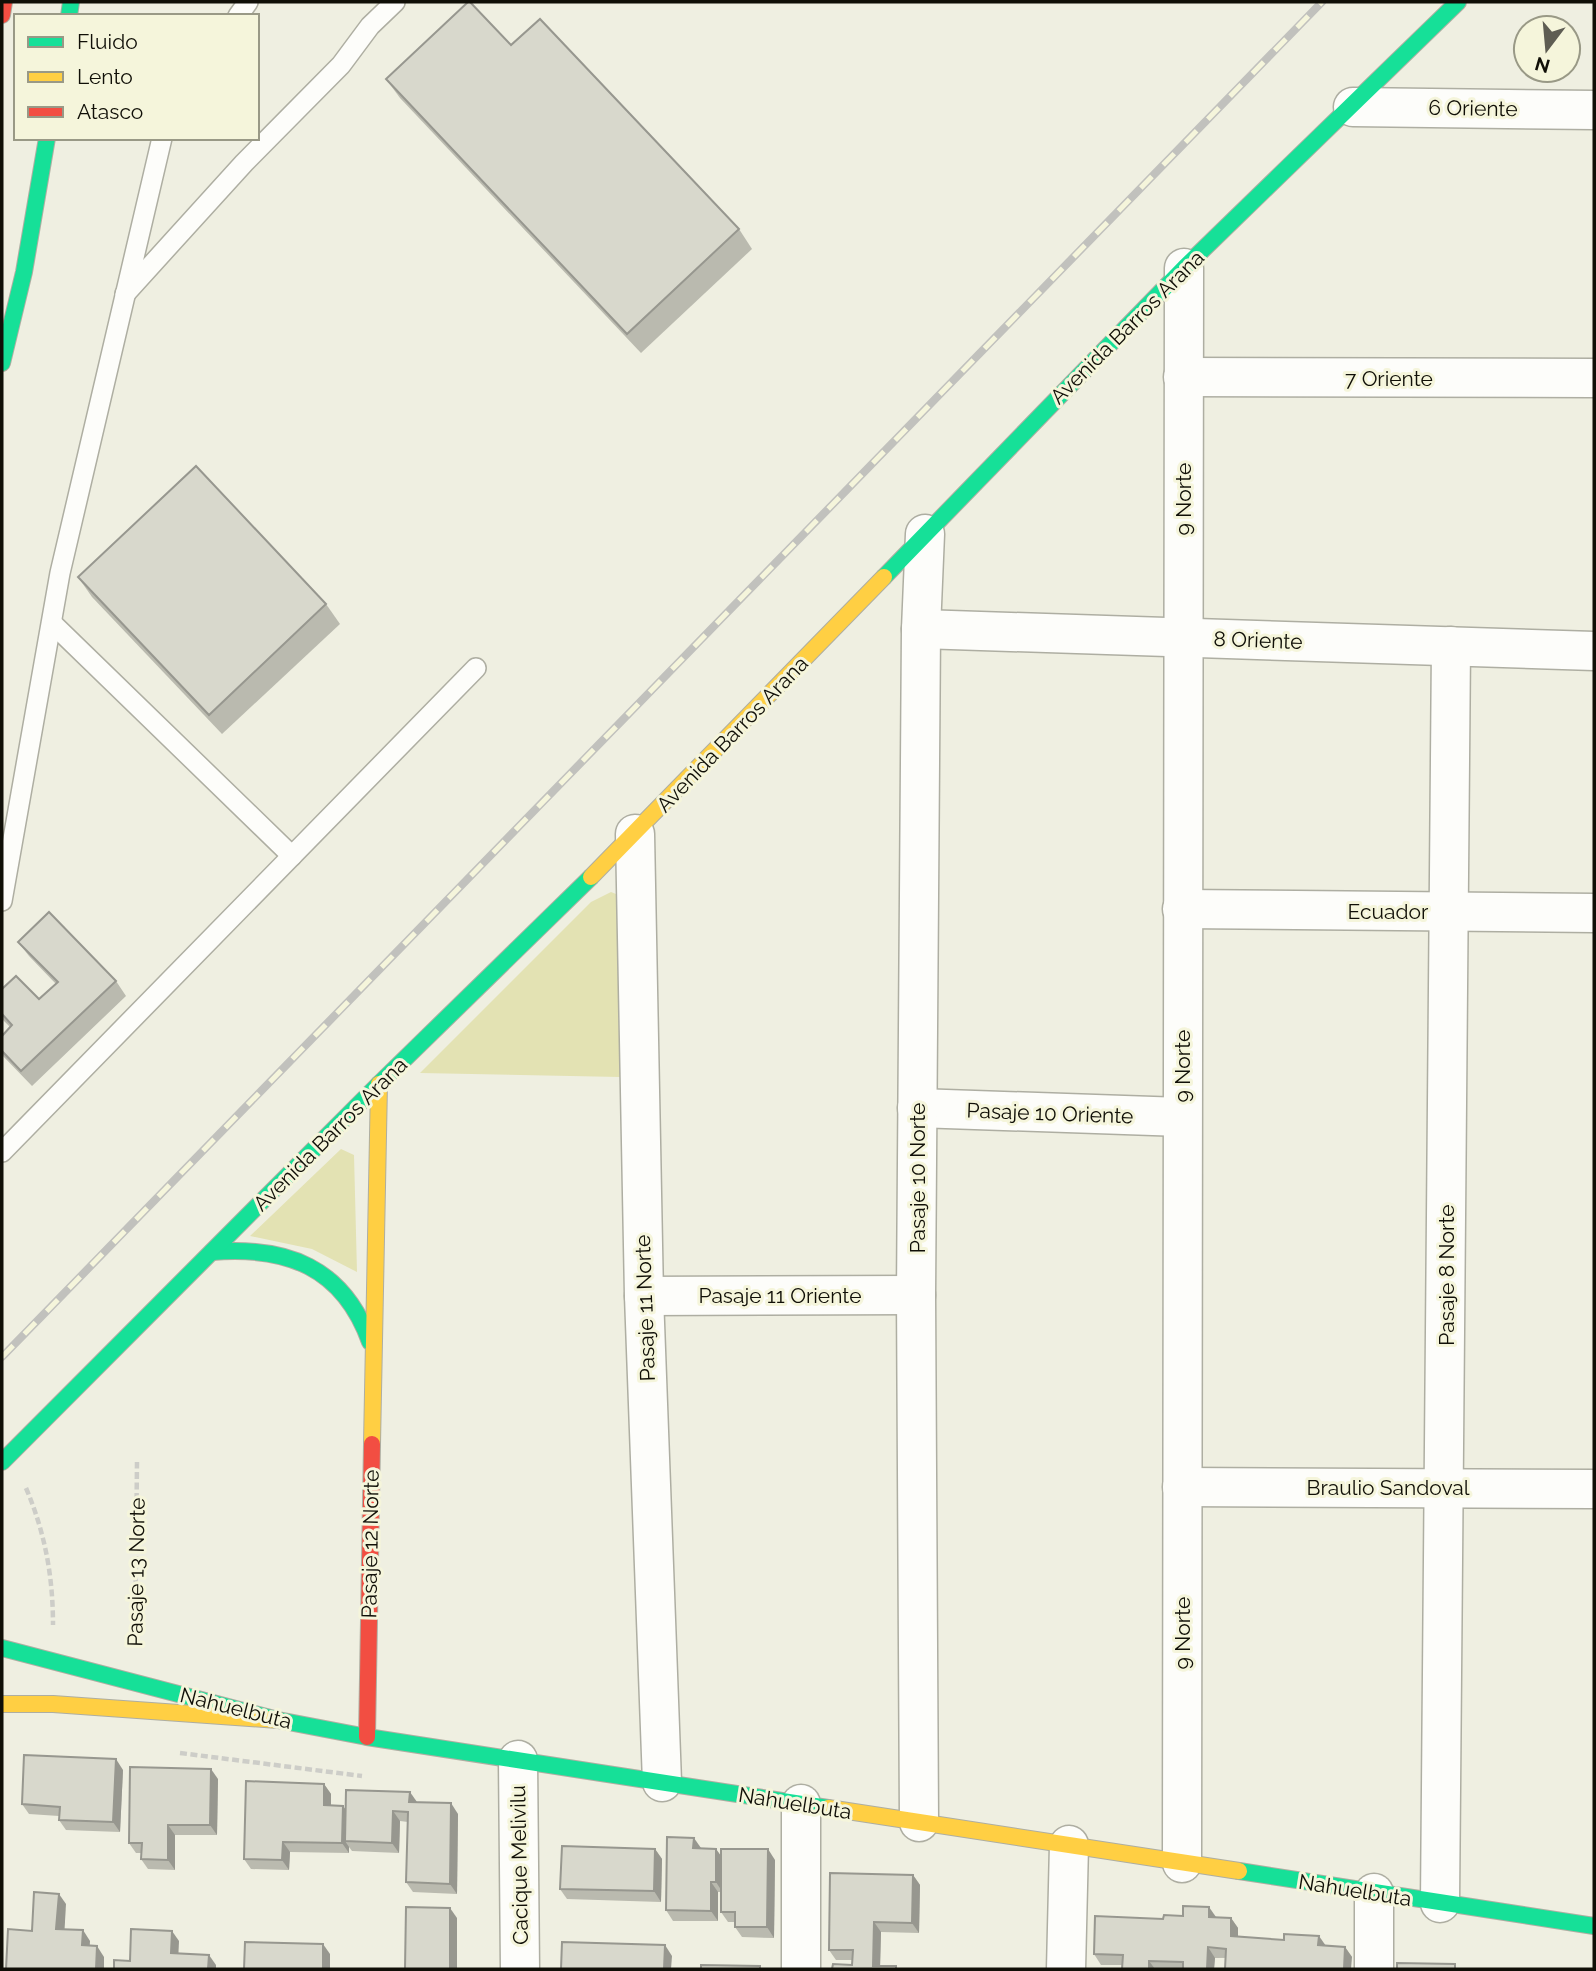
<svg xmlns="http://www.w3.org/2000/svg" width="1596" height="1971" font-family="Raleway,sans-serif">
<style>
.green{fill:#e3e2b3}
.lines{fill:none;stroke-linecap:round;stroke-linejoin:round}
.lane-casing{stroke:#aeaea2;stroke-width:22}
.street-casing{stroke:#aeaea2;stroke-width:41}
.fast-casing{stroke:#aeaea2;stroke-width:18}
.slow-casing{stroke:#aeaea2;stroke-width:18}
.jam-casing{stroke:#aeaea2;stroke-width:18}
.path{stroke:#cdcdc8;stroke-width:4.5;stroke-dasharray:7 3.5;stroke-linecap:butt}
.lane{stroke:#fdfdfa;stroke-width:19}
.street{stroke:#fdfdfa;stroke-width:38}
.fast{stroke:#16e098;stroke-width:16}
.slow{stroke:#ffcf43;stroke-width:16}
.jam{stroke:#f24e42;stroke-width:16}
.rail-casing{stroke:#c1c1bd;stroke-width:8}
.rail{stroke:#f5f5db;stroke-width:5;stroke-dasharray:16;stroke-linecap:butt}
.wall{fill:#babaaf}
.shaded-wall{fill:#97978f}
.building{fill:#d8d8cc;stroke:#97978f;stroke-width:2}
.labels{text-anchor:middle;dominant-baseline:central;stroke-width:6;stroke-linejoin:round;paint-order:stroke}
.street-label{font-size:21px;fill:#100f07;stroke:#f5f5db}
</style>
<rect width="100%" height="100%" fill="#efefe1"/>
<g class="green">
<polygon points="611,892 626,898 632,909 620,1077 420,1073 591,902"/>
<polygon points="341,1149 354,1155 357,1272 312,1249 250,1236"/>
</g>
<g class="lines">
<defs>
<g id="lane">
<polyline points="238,16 248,2"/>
<polyline points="125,294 244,163 341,65 370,26 395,2"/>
<polyline points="53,624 292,856"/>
<polyline points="2,901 60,573 162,138"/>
<polyline points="2,1152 476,668"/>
</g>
<g id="street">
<polyline points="1353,107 1594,110"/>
<polyline points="1183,377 1594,378"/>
<polyline points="921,629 1594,651"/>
<polyline points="635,834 644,1296 662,1782"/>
<polyline points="1182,909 1594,913"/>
<polyline points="917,1108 1182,1117"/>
<polyline points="644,1296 916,1295"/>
<polyline points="1182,1487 1594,1489"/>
<polyline points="518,1760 520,1969"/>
<polyline points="919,1822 916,1295 921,629 925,534"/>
<polyline points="1182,1863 1184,268"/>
<polyline points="1440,1903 1451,646"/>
<polyline points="801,1969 801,1804"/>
<polyline points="1066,1969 1069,1845"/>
<polyline points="1374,1969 1374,1893"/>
</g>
<g id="fast">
<polyline points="69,16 71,2"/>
<polyline points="2,363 24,272 47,138"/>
<polyline points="884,577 1184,268 1458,2"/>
<path d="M212,1252C287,1246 343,1267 370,1342"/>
<polyline points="2,1462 379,1084 591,877"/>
<polyline points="2,1648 278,1720 367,1737 828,1808"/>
<polyline points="1239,1871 1594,1926"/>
</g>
<g id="slow">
<polyline points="591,877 884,577"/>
<polyline points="372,1444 379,1084"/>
<polyline points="2,1704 53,1704 278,1720"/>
<polyline points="828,1808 1239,1871"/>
</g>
<g id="jam">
<polyline points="2,15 4,2"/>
<polyline points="367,1737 372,1444"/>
</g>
</defs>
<use href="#lane" class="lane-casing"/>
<use href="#street" class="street-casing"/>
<use href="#fast" class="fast-casing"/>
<use href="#slow" class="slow-casing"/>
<use href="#jam" class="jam-casing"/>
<g class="path">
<path d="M26,1488C45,1533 53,1576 53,1625"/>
<polyline points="135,1647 137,1462"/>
<polyline points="180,1753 362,1776"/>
</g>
<use href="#lane" class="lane"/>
<use href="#street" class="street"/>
<use href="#fast" class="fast"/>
<use href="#slow" class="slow"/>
<use href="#jam" class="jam"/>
<defs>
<polyline id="rail" points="2,1357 1322,2"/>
</defs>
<use href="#rail" class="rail-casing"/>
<use href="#rail" class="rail"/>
</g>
<g class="wall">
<polygon points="511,45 739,229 752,249 641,353 400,98 386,79"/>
<polygon points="78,577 326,604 340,624 222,734 92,597"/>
<polygon points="18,942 116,981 126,996 32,1086 2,1055 2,1036 10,1027 2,1019 2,989 39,999 56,984 29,956"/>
<polygon points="123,1770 120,1832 66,1830 59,1820 59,1816 29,1814 22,1804"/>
<polygon points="218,1779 217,1835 175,1835 175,1870 148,1869 141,1859 141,1853 136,1853 129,1843"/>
<polygon points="324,1784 331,1794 331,1805 343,1806 346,1810 417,1802 458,1814 457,1894 413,1892 406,1882 408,1822 400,1821 399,1853 352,1851 349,1847 349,1853 290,1852 289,1870 251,1869 244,1859"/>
<polygon points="701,1848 716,1849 721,1856 775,1860 774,1938 742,1937 735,1927 735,1922 728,1922 721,1912 721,1892 718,1892 718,1921 673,1921 666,1910"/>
<polygon points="655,1849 662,1859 661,1902 567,1899 560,1889"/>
<polygon points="913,1875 920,1885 919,1933 881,1932 880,1966 852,1965 853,1960 836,1960 829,1950"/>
<polygon points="1183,1916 1231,1918 1238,1928 1238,1937 1345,1947 1352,1957 1215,1958 1214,1969 1122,1969 1122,1965 1101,1965 1094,1954 1163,1919"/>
</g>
<g class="shaded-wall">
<polygon points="116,1759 123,1770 120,1832 113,1822"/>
<polygon points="211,1769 218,1779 217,1835 210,1825"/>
<polygon points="324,1784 331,1794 331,1815 324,1805"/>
<polygon points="410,1792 417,1802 409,1802"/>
<polygon points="451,1803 458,1814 457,1894 450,1884"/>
<polygon points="343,1806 350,1816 345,1841 349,1847 349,1853 342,1843"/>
<polygon points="393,1811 400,1821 399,1853 392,1843"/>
<polygon points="168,1825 175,1835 175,1870 168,1860"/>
<polygon points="694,1838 701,1848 700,1859 693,1848"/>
<polygon points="283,1842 290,1852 289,1870 282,1860"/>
<polygon points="655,1849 662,1859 661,1902 654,1891"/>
<polygon points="716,1849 723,1859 723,1893 716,1882"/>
<polygon points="768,1849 775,1860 774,1938 767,1927"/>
<polygon points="913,1875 920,1885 919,1933 912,1923"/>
<polygon points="711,1882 718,1892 718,1921 711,1911"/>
<polygon points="59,1894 66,1904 64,1939 56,1929"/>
<polygon points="1209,1907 1216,1917 1209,1917"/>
<polygon points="450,1908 457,1918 457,1969 450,1969"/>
<polygon points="1231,1918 1238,1928 1238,1946 1231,1936"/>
<polygon points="874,1922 881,1932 880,1969 873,1966"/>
<polygon points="83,1930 90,1941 89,1955 82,1945"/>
<polygon points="172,1931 179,1941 178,1963 171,1953"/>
<polygon points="1319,1936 1326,1946 1318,1945"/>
<polygon points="323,1944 330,1954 330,1969 323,1969"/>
<polygon points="665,1945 672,1956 671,1969 664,1969"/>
<polygon points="97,1946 104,1957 104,1969 96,1969"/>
<polygon points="1208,1947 1215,1958 1214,1969 1207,1969"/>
<polygon points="1345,1947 1352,1957 1351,1969 1344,1969"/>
<polygon points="209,1955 216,1965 216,1969 208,1969"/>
<polygon points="1149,1961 1155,1969 1149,1969"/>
</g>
<g class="building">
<polygon points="468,2 470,2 511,45 540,19 739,229 627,334 386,79"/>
<polygon points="196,466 326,604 209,715 78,577"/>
<polygon points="49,912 116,981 21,1071 2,1051 2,1036 12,1025 2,1014 2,989 16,976 39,999 58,982 18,942"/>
<polygon points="24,1755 116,1759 113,1822 59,1820 60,1807 22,1804"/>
<polygon points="130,1767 211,1769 210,1825 168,1825 168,1860 141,1859 142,1843 129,1843"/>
<polygon points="246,1781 324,1784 324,1805 343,1806 342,1843 283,1842 282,1860 244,1859"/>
<polygon points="346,1790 410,1792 409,1802 451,1803 450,1884 406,1882 408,1812 393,1811 392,1843 345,1841"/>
<polygon points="667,1837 694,1838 693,1848 716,1849 716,1882 711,1882 711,1911 666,1910"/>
<polygon points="562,1846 655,1849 654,1891 560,1889"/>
<polygon points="721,1849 768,1849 767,1927 735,1927 735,1912 721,1912"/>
<polygon points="830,1873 913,1875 912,1923 874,1922 873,1966 896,1966 896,1969 832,1969 833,1964 852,1965 853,1950 829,1950"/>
<polygon points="34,1892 59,1894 56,1929 83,1930 82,1945 97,1946 96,1969 6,1969 8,1929 32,1931"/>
<polygon points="1183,1906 1209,1907 1209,1917 1231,1918 1231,1936 1284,1940 1284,1934 1319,1936 1318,1945 1345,1947 1344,1969 1225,1969 1226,1949 1208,1947 1207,1969 1183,1969 1183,1962 1149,1961 1149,1969 1122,1969 1123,1955 1094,1954 1095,1916 1163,1919 1164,1915 1183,1916"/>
<polygon points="406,1907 450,1908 450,1969 405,1969"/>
<polygon points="131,1929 172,1931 171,1953 209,1955 208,1969 114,1969 114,1960 130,1961"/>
<polygon points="245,1942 323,1944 323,1969 244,1969"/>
<polygon points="562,1942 665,1945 664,1969 561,1969"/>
<polygon points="1397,1963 1455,1964 1455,1969 1397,1969"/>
<polygon points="701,1965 760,1966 760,1969 701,1969"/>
</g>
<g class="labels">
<g class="street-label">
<text transform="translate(1473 108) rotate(1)">6 Oriente</text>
<text transform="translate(1127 327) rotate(-45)">Avenida Barros Arana</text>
<text x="1389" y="378">7 Oriente</text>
<text transform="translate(1183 499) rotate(-90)">9 Norte</text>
<text transform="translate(1258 640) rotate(2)">8 Oriente</text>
<text transform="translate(732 734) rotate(-46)">Avenida Barros Arana</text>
<text x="1388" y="911">Ecuador</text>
<text transform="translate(1182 1066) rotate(-90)">9 Norte</text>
<text transform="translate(1050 1113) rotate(2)">Pasaje 10 Oriente</text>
<text transform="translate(330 1134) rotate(-45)">Avenida Barros Arana</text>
<text transform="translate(917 1178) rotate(-90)">Pasaje 10 Norte</text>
<text transform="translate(1446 1275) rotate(-90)">Pasaje 8 Norte</text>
<text x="780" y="1295">Pasaje 11 Oriente</text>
<text transform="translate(645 1308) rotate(-92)">Pasaje 11 Norte</text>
<text x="1388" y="1487">Braulio Sandoval</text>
<text transform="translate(370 1544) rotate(-89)">Pasaje 12 Norte</text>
<text transform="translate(136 1572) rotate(-89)">Pasaje 13 Norte</text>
<text transform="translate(1182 1633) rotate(-90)">9 Norte</text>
<text transform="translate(236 1708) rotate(14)">Nahuelbuta</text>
<text transform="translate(795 1803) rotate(9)">Nahuelbuta</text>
<text transform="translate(519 1865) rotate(-91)">Cacique Melivilu</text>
<text transform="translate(1355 1890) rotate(9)">Nahuelbuta</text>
</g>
</g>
<rect width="1596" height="1971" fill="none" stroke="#100f07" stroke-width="7"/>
<rect x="14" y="14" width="245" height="126" fill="#f5f5db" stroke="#999986" stroke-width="2"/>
<rect x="28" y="37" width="35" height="10" fill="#16e098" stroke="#999986" stroke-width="2"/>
<text x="77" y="49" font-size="21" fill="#100f07">Fluido</text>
<rect x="28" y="72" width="35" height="10" fill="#ffcf43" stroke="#999986" stroke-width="2"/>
<text x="77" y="84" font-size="21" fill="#100f07">Lento</text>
<rect x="28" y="107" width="35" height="10" fill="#f24e42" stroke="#999986" stroke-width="2"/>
<text x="77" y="119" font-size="21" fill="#100f07">Atasco</text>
<g transform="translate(1547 49) rotate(196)"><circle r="33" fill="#f5f5db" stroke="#999986" stroke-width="2"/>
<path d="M0-5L12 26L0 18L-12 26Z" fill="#5e5d53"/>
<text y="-10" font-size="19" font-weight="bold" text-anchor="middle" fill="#100f07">N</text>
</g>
</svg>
